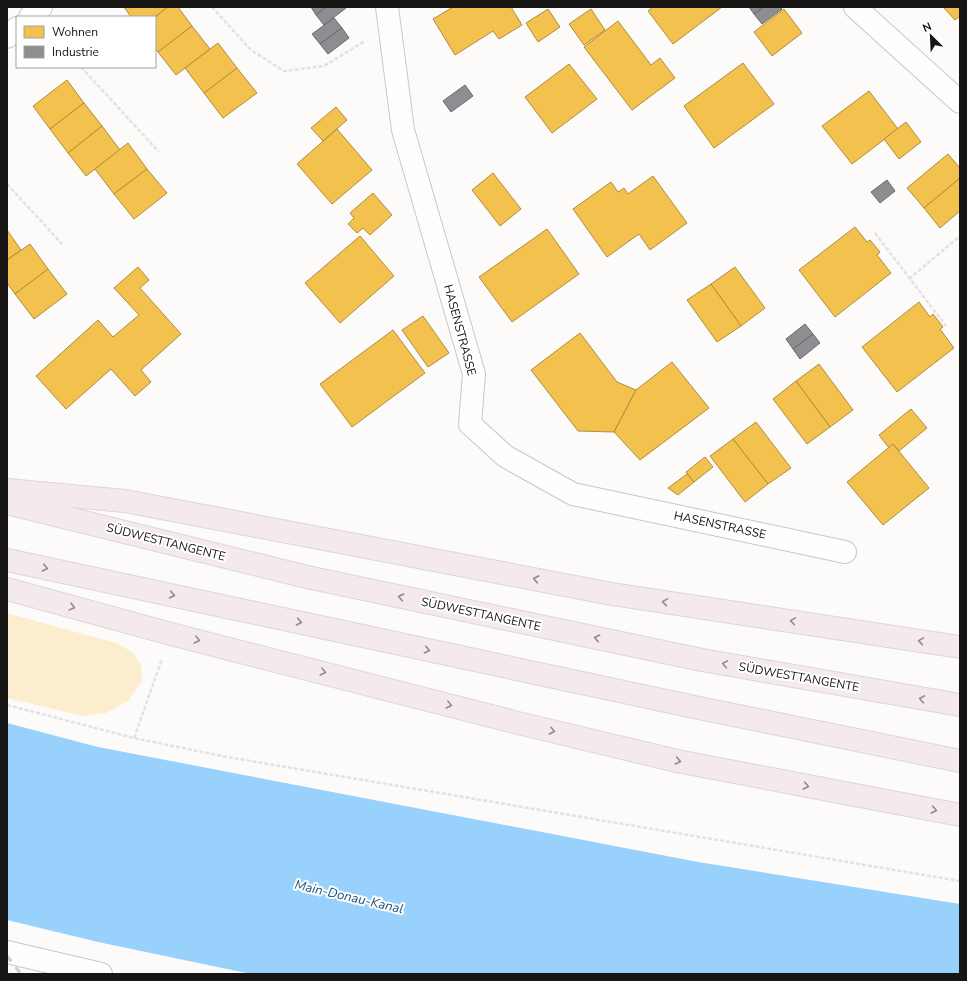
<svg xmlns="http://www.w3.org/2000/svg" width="967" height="981" font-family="'Nunito Sans',sans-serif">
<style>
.green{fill:#fcedce}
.water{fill:#99d1fd}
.homes{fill:#f2c14e;stroke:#b08d3d}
.industry{fill:#8d8d92;stroke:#69696c}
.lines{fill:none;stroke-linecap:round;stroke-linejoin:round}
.street-casing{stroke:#c8c7c6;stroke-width:24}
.secondary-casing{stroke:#c8c7c6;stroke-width:24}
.highway-casing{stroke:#d9d8d7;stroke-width:24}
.path{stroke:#e2e2e1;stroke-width:2.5;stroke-dasharray:4 2;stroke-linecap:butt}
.street{stroke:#fffefe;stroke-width:22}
.secondary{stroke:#fffefe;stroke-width:22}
.highway{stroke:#f4e9ec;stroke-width:22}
.rail{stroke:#cecdcd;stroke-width:3;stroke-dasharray:7 7;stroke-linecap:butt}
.oneway{stroke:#908a8b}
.labels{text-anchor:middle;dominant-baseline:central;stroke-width:4;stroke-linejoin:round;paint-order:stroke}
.street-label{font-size:12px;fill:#161514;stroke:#fff}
.water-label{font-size:13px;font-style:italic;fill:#18537c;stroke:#fff}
</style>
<rect width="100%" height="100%" fill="#fcfbf9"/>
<polygon class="green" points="7,613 119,644 133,653 141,665 142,680 129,700 106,713 83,716 7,698"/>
<polygon class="water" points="7,723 98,747 698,862 960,904 960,974 251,974 98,942 7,920"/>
<g class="homes">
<polygon points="124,7 168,7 155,17 131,17"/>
<polygon points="168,7 178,7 192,26 158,52 155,48 155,17"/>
<polygon points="453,7 511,7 522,25 499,39 493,31 455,55 433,19"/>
<polygon points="653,7 722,7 673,44 648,11"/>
<polygon points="943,7 960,7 960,16 955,20"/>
<polygon points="548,9 560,27 538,42 526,23"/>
<polygon points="591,9 605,30 584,45 569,24"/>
<polygon points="784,9 802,33 772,56 754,32"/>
<polygon points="618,21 651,65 660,58 675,78 632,110 584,47"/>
<polygon points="192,26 210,49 176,75 158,52"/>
<polygon points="218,43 237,68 204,93 185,68"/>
<polygon points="743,63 774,104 714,148 684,106"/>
<polygon points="569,64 597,99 552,133 525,97"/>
<polygon points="237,68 257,93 223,118 204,93"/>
<polygon points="67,80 84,103 50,129 33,106"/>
<polygon points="869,91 898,129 852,164 822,126"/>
<polygon points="84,103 102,126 68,153 50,129"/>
<polygon points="336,107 347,120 323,141 311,128"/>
<polygon points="906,122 921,142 899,159 884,139"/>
<polygon points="102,126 120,150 86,176 68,153"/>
<polygon points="337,129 372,170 332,204 297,164"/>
<polygon points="128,143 147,169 114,194 95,169"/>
<polygon points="948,154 960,168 960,178 924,208 907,188"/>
<polygon points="147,169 167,193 134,219 114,194"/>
<polygon points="493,173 521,209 500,226 472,190"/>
<polygon points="653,176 687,223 650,250 639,234 607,257 573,209 611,182 618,192 624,188 628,194"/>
<polygon points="960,178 960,211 940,228 924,208"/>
<polygon points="373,193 392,215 370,235 363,228 357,233 348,224 354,218 350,213"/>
<polygon points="855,227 867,242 870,240 880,252 877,255 891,273 835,317 799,270"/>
<polygon points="547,229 579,274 512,322 479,277"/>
<polygon points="7,230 21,250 7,260"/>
<polygon points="360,236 394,276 340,323 305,283"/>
<polygon points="30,244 48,269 15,294 7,283 7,260"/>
<polygon points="138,267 149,280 140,288 181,334 141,370 151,382 135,396 111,369 66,409 36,376 98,320 113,337 139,315 114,288"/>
<polygon points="735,267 765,308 741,326 711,284"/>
<polygon points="48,269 67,294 34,319 15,294"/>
<polygon points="711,284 741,326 717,342 687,300"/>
<polygon points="919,302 930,317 933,314 943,327 940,329 954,348 897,392 862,347"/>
<polygon points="423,316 449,353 428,367 402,330"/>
<polygon points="393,330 425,373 352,427 320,384"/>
<polygon points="580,333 617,382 636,390 614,432 578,431 531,370"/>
<polygon points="672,362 709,408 640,460 614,432 636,390"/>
<polygon points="819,364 853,410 830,427 796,381"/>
<polygon points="796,381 830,427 807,444 773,399"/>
<polygon points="911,409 927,428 899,451 893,444 889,448 879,435"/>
<polygon points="756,422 791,468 768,484 733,439"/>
<polygon points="733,439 768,484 745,502 710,456"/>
<polygon points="893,444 929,488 883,525 847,482"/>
<polygon points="705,457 713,467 694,482 686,472"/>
<polygon points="687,474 694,482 678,495 668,488"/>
</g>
<g class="industry">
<polygon points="311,7 326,7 316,15"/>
<polygon points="326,7 345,7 346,8 324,25 316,15"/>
<polygon points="749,7 764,7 754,14"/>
<polygon points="764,7 780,7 782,9 762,24 754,14"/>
<polygon points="334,18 342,28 320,44 312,34"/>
<polygon points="342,28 349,38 328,54 320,44"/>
<polygon points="465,85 473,96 451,112 443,101"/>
<polygon points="887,180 895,191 880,203 871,192"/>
<polygon points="805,324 813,334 793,349 786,339"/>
<polygon points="813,334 820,343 800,359 793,349"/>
</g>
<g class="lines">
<defs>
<g id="street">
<polyline points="387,7 403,130 474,374 470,424 505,456 573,494 845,552"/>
<polyline points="30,17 41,7"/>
<polyline points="7,37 17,28"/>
</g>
<g id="secondary">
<polyline points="855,7 960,102"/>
<polyline points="7,952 101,974"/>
</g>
<g id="highway">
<polyline points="7,490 125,501 612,594 960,647"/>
<polyline points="7,503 307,577 702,660 960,705"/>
<polyline points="7,560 699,708 960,761"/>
<polyline points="7,589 171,634 514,722 677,761 960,815"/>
</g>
</defs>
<use href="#street" class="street-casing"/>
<use href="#secondary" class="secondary-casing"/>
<use href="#highway" class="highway-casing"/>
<g class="path">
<polyline points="212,7 251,50 284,71 324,66 365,41"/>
<polyline points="81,67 159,152"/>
<polyline points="7,184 63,245"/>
<polyline points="875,233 946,326"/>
<polyline points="909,279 960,236"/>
<polyline points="7,705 134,738 227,757 960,881"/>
<polyline points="134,738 162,659"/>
</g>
<use href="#street" class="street"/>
<use href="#secondary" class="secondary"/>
<use href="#highway" class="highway"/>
<polyline class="rail" points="7,956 21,974"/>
</g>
<defs><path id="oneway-chevron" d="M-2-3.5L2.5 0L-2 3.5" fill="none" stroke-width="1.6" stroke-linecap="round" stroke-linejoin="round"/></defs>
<g class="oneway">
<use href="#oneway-chevron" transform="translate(45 568) rotate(12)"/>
<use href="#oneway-chevron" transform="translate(536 579) rotate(-169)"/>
<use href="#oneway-chevron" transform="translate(172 595) rotate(12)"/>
<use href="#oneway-chevron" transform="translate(401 597) rotate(-168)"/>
<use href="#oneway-chevron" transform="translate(665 602) rotate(-171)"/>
<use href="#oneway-chevron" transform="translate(72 607) rotate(15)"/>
<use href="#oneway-chevron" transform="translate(793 621) rotate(-171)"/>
<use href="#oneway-chevron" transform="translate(299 622) rotate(12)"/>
<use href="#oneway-chevron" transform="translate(597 638) rotate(-168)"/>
<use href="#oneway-chevron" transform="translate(197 640) rotate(14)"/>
<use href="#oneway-chevron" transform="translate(921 641) rotate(-171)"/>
<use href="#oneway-chevron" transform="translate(427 650) rotate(12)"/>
<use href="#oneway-chevron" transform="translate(725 664) rotate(-170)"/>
<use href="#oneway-chevron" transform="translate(323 672) rotate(14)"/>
<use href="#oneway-chevron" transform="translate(922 699) rotate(-170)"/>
<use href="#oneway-chevron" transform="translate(449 705) rotate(14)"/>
<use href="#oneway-chevron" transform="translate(552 731) rotate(14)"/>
<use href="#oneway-chevron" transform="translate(678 761) rotate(12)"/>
<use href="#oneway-chevron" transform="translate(806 786) rotate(11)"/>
<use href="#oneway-chevron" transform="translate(934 810) rotate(11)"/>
</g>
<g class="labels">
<g class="street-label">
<text transform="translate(460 330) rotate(75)">HASENSTRASSE</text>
<text transform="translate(720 525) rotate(12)">HASENSTRASSE</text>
<text transform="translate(166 542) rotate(14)">SÜDWESTTANGENTE</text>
<text transform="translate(481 614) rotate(12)">SÜDWESTTANGENTE</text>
<text transform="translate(799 677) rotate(10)">SÜDWESTTANGENTE</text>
</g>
<g class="water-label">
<text transform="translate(349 897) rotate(13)">Main-Donau-Kanal</text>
</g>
</g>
<rect width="967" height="981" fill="none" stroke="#161514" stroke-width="16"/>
<rect x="16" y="16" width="140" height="52" fill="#ffffff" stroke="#a2a1a1"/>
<rect x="24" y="26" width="20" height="12" fill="#f2c14e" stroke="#a2a1a1"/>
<text x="52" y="36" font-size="12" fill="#161514">Wohnen</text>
<rect x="24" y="46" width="20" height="12" fill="#8d8d92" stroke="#a2a1a1"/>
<text x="52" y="56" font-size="12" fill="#161514">Industrie</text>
<g transform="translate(931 36) rotate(336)" stroke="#ffffff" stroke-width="3" paint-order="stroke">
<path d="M0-3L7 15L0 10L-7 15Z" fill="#161514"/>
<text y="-6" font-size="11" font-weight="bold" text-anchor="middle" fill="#161514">N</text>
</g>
</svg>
